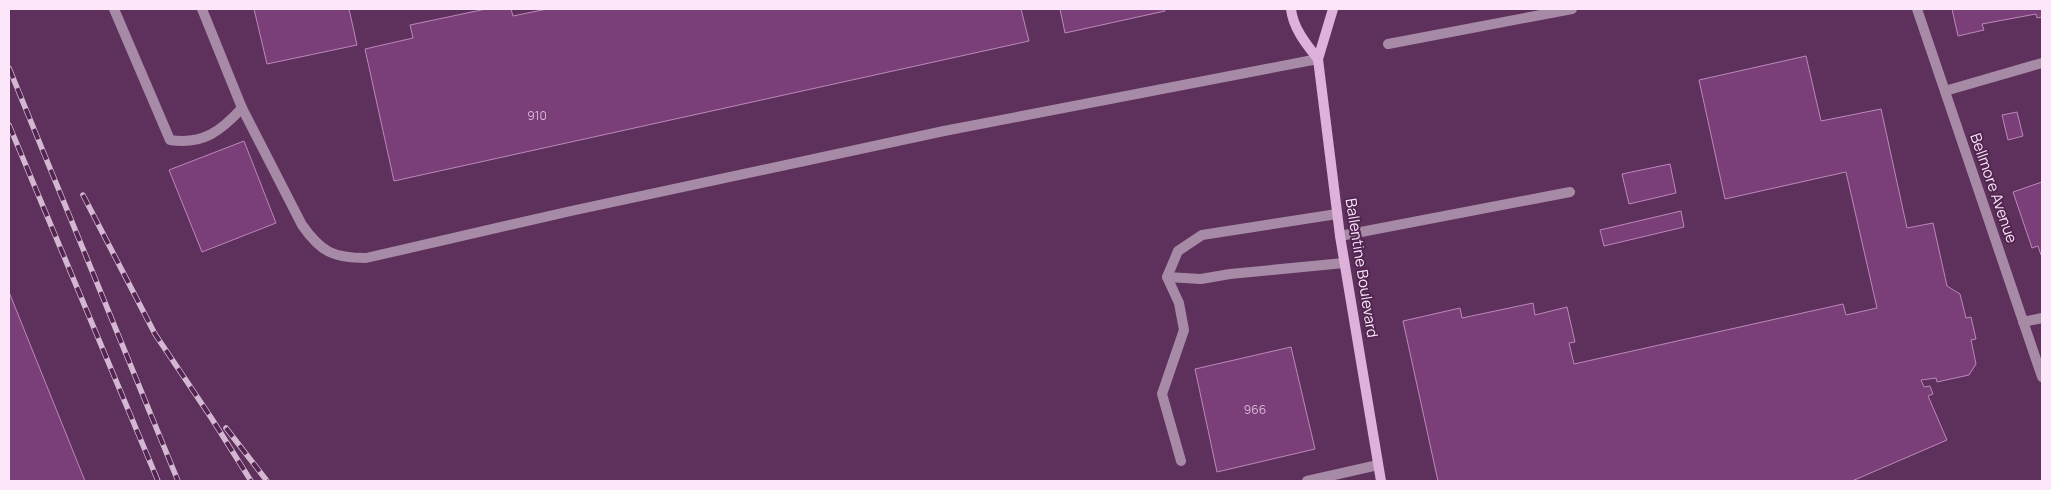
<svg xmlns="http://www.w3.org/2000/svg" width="2051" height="490" font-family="Manrope,sans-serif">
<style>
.building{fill:#7a3f79;stroke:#bc88b9}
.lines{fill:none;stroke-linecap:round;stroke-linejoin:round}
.lane{stroke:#a78aa5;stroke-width:10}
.street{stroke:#a78aa5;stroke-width:10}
.secondary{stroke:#deb1db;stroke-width:10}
.rail-casing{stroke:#d4b8d2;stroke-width:5.5}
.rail{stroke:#522651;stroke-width:4;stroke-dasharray:11;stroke-linecap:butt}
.labels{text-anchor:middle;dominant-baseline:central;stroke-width:4;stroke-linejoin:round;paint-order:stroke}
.number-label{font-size:12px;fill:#dcbcda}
.street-label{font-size:15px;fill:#fce6fa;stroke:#522651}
</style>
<rect width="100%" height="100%" fill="#5e315d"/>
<g class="building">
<polygon points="254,9 349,9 357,45 267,64"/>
<polygon points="486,9 511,9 513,16 547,9 1021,9 1029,41 394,181 365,49 413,38 410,25"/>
<polygon points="1060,9 1164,9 1165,11 1065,33"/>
<polygon points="1952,9 2042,9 2042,17 2037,18 2036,14 1982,24 1984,30 1958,36"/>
<polygon points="1806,56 1821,121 1881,109 1907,228 1933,223 1947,286 1960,294 1966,318 1971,317 1976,339 1971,340 1976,364 1969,375 1937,382 1936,378 1921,380 1924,387 1930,386 1933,394 1928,396 1947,440 1852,481 1438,481 1403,321 1460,308 1462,318 1533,303 1535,315 1567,307 1575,342 1569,343 1574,364 1843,304 1846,315 1877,308 1846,172 1725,199 1699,80"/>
<polygon points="2017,112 2023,136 2008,140 2002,115"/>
<polygon points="244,141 276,223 202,252 169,170"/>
<polygon points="1670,164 1676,193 1629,204 1622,174"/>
<polygon points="2042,182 2042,255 2041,255 2038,246 2032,248 2013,192"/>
<polygon points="1681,211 1684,227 1604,246 1600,230"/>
<polygon points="9,292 85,481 9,481"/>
<polygon points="1291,347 1315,449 1217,472 1195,369"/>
</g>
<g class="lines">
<g class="lane">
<path d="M114,9L170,140C203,145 221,131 242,108"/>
<path d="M202,9L242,108L302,225C321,252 333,258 366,258L571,211L944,131L1318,59"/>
<polyline points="1388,44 1572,9"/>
<polyline points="1945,91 2042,63"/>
<polyline points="1340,236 1570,192"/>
<polyline points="1167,277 1201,279 1230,274 1344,263"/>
<polyline points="1181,461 1162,394 1184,330 1179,303 1167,277 1178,251 1202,235 1337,214"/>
<polyline points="1307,481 1378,465"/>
</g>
<g class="street">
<polyline points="1917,9 2042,377"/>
<polyline points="2023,322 2042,318"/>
</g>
<g class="secondary">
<path d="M1291,9C1293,28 1306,44 1318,59"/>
<polyline points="1333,9 1318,59 1340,236 1381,481"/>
</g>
<defs>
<g id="rail">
<polyline points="9,68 178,481"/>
<polyline points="9,125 158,481"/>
<polyline points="83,195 155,334 212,419 251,481"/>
<polyline points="226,428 267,481"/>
</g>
</defs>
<use href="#rail" class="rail-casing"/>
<use href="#rail" class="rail"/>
</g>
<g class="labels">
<g class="number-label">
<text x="537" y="115">910</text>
<text x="1255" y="409">966</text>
</g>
<g class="street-label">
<text transform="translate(1994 188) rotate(71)">Bellmore Avenue</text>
<text transform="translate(1362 268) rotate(81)">Ballentine Boulevard</text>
</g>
</g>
<rect width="2051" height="490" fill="none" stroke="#fce6fa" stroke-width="20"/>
</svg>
